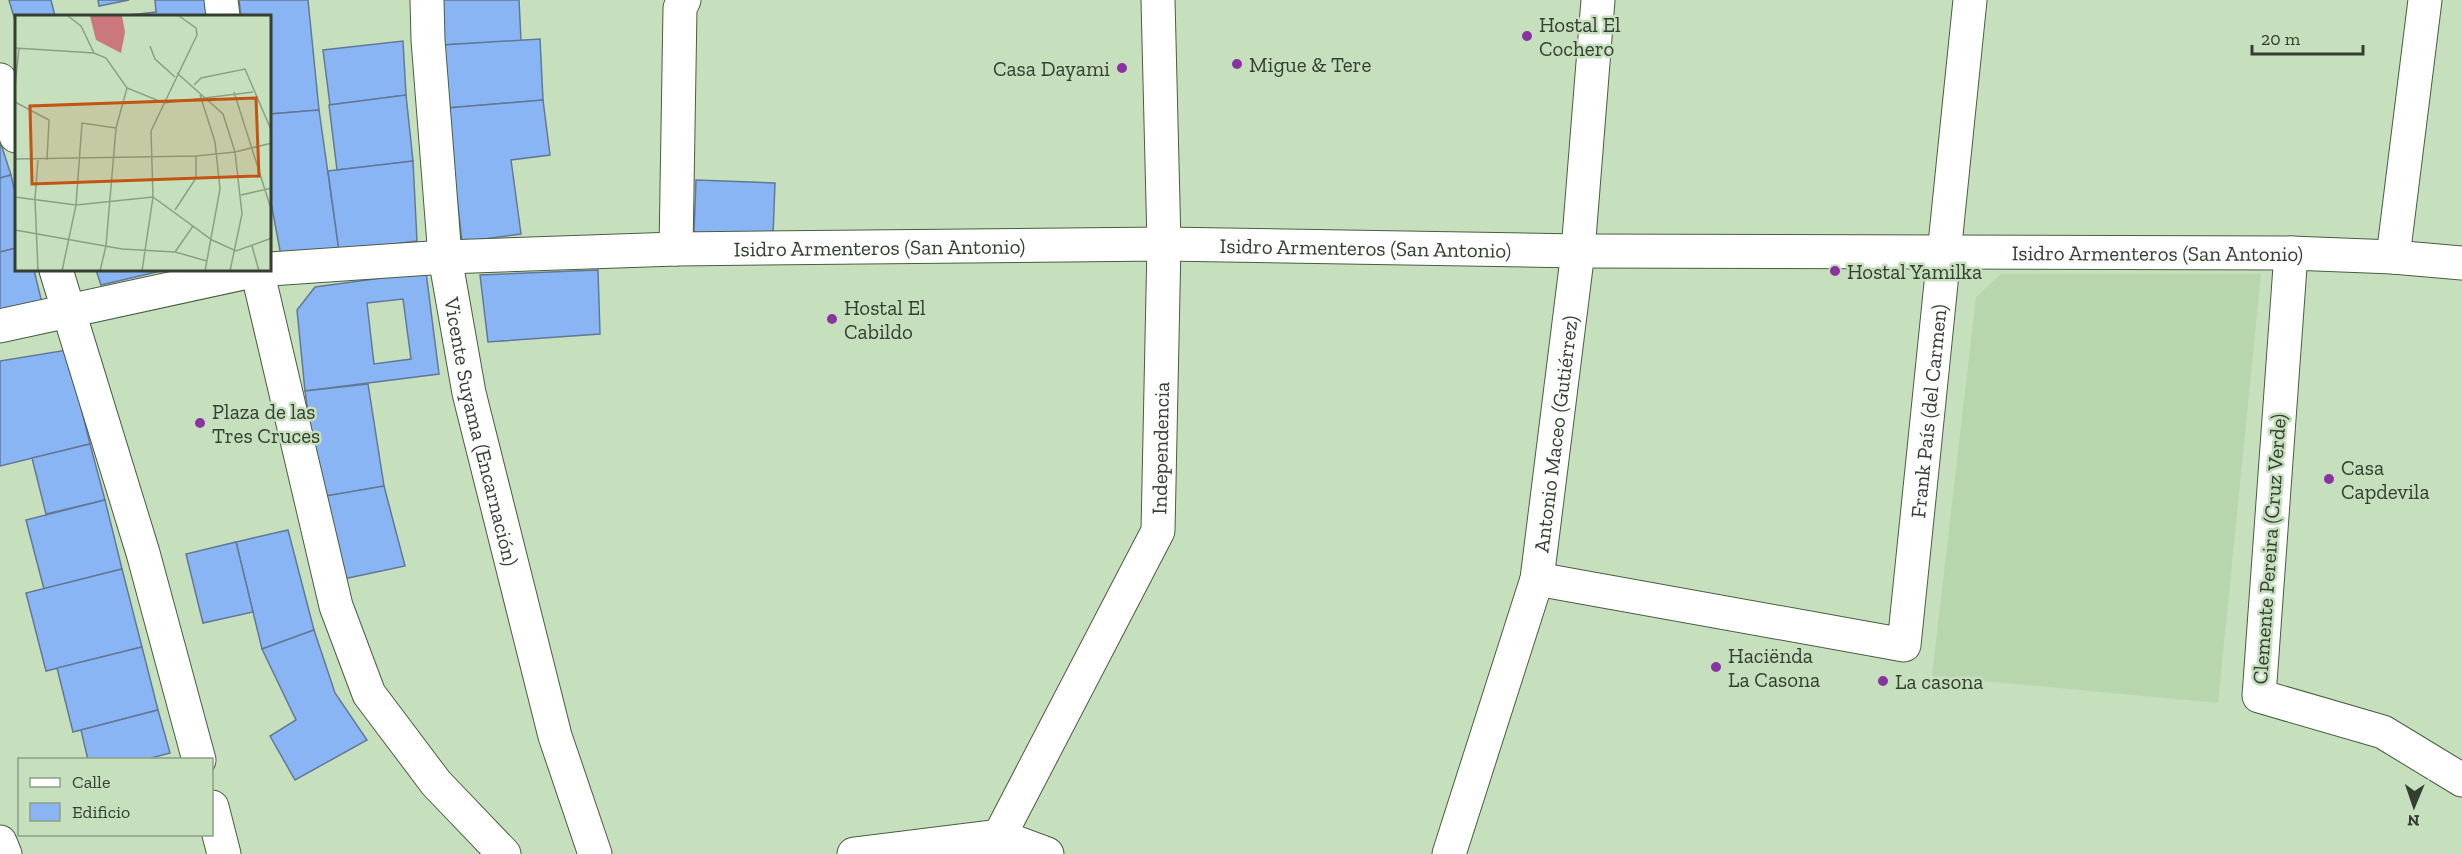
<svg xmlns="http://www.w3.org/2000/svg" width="2462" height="854" font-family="'Zilla Slab',serif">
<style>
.built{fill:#b8d6ae}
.building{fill:#89b5f5;stroke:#637896;stroke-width:1.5;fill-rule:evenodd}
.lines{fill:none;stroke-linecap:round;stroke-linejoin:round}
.street-casing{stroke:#495e41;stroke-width:35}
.street{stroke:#fff;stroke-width:33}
.poi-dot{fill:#8833a1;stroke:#c6dfbd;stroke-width:2}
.labels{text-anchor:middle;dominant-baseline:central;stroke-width:5;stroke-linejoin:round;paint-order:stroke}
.poi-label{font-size:21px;fill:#343e31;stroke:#c6dfbd;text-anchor:start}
.street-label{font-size:21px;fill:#343e31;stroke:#c6dfbd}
.inset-road{fill:none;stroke:#8c9f85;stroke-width:1.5}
.view{fill:#c45413;fill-opacity:0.15;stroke:#c45413;stroke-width:3}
.inset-edge{fill:none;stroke:#343e31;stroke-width:3}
</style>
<rect width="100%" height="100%" fill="#c6dfbd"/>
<polygon class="built" points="2001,274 2261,274 2218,703 1932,676 1976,297"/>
<g class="building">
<polygon points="9,0 51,0 55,16 16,16 16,24"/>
<polygon points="98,0 129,0 99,6"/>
<polygon points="155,0 208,0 210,16 120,16 156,12"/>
<polygon points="239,0 308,0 319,110 270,114 270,16 241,16"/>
<polygon points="440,0 519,0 521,41 442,45"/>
<polygon points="540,39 543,100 447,108 442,45"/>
<polygon points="403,41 406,95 330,105 323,50"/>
<polygon points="406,95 413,161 337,170 329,105"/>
<polygon points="543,100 550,155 511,160 521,234 462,242 447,108"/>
<polygon points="319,110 339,251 281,256 270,197 270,114"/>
<polygon points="0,141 11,175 0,178"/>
<polygon points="413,161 417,241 339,251 328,171"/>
<polygon points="11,175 16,197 16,248 0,252 0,178"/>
<polygon points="696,180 775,183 773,235 694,233"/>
<polygon points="16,248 16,270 34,270 42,303 0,313 0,252"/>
<polygon points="96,270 165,270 101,285"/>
<polygon points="598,270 600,334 488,342 480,275"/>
<path d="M426,272L439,374L305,391L297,310L315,287ZM403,299L411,359L374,364L367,303Z"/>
<polygon points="67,350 90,444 0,466 0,361"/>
<polygon points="368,384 384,486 320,497 305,391"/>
<polygon points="90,444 105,500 46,514 32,458"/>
<polygon points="384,486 405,566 343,579 320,497"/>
<polygon points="105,500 122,569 44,589 26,520"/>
<polygon points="288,530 314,630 262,649 236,542"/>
<polygon points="236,542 253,612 203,623 186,554"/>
<polygon points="122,569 142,647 46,671 26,593"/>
<polygon points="314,630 335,693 367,740 295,780 270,736 296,720 262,649"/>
<polygon points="142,647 158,710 73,732 57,668"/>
<polygon points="158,710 170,753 144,760 88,760 81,730"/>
</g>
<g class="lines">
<defs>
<g id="street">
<polyline points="221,0 223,16"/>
<path id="s1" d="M427,0L428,40L445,257L469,393L555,736L595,854"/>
<polyline points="0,80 16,136"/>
<polyline points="676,249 680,8 684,0"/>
<polyline points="2291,253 2259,696 2383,732 2462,780"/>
<polyline points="2393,257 2425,0"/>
<path id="s2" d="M270,269L445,257L676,249L1164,244L1578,251L2291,253L2393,257L2462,263"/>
<polyline points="56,270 143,553 199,760"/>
<polyline points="257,270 336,606 369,694 436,783 504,854"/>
<polyline points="0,326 257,270"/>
<path id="s3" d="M1537,579L1904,645L1970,0"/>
<polyline points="212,807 224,854"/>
<polyline points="0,842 5,854"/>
<polyline points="854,854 999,836 1047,854"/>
<path id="s4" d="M990,854L1158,531L1164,244L1158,0"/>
<path id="s5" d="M1449,854L1537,579L1578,251L1598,0"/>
</g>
</defs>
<use href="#street" class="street-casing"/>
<use href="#street" class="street"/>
</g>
<g class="poi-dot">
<circle cx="1527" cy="36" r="6"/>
<circle cx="1237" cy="64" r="6"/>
<circle cx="1122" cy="68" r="6"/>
<circle cx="1835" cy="271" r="6"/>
<circle cx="832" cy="319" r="6"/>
<circle cx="200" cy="423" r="6"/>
<circle cx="2329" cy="479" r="6"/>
<circle cx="1716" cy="667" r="6"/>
<circle cx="1883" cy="681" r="6"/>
</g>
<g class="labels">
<g class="poi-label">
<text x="1539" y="24">Hostal El<tspan x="1539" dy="24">Cochero</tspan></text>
<text x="1249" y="64">Migue &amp; Tere</text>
<text x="1110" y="68" text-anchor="end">Casa Dayami</text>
<text x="1847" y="271">Hostal Yamilka</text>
<text x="844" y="307">Hostal El<tspan x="844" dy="24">Cabildo</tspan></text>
<text x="212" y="411">Plaza de las<tspan x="212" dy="24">Tres Cruces</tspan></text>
<text x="2341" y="467">Casa<tspan x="2341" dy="24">Capdevila</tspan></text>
<text x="1728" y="655">Haciënda<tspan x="1728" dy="24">La Casona</tspan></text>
<text x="1895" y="681">La casona</text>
</g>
<g class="street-label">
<text stroke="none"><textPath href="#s2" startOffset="610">Isidro Armenteros (San Antonio)</textPath></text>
<text stroke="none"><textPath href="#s2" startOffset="1096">Isidro Armenteros (San Antonio)</textPath></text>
<text stroke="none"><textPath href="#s2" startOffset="1888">Isidro Armenteros (San Antonio)</textPath></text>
<text stroke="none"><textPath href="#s3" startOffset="608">Frank País (del Carmen)</textPath></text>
<text stroke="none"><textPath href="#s1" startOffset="436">Vicente Suyama (Encarnación)</textPath></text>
<text stroke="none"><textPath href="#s5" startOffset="435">Antonio Maceo (Gutiérrez)</textPath></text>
<text stroke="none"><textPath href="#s4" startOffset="447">Independencia</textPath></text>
<text transform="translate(2269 549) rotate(-86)">Clemente Pereira (Cruz Verde)</text>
</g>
</g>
<g transform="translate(15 15)">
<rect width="256" height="256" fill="#c6dfbd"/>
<path d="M75,1H107L110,17L106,38L81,25Z" fill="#cb787c"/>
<path class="inset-road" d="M53,1L66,11L79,38M135,31L140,44L160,62M0,33L79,38L91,43L112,73L149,88L238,77M162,58L208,99L220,137L227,199L215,256M179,70L186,63L230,54L257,117M0,72L4,33M219,77L257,197M185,80L200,127L205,174L190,256M0,87L34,105L32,145M0,144L181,141L220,137L257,128M226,180L257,173M0,182L61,190L138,182L197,225L221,236L257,223M160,195L181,163V141M0,215L107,234L160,237L192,246M237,231L244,256M160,237L178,211M23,256L20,184L23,145M47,256L61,190L67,108L101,113M85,256L91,231L101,113L112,73M127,256L138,182L136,116L182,20L181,13L164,1"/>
<path class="view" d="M241,83L244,161L17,169L15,91Z"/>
<rect width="256" height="256" class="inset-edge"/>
</g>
<rect x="18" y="758" width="195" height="78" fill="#c6dfbd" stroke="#8c9f85" stroke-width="1.5"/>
<rect x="30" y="778" width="30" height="9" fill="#ffffff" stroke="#8c9f85" stroke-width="1.5"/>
<text x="72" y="788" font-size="18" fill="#343e31">Calle</text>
<rect x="30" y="803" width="30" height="18" fill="#89b5f5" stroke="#8c9f85" stroke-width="1.5"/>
<text x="72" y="818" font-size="18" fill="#343e31">Edificio</text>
<g transform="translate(2414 806) rotate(182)" stroke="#c6dfbd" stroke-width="4.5" paint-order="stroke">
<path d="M0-4.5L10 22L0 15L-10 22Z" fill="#343e31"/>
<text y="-9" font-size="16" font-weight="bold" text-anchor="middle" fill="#343e31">N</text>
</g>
<path d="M2252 45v9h111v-9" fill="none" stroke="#343e31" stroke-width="3"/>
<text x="2261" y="45" font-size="18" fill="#343e31" stroke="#c6dfbd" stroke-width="4.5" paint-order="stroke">20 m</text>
</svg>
